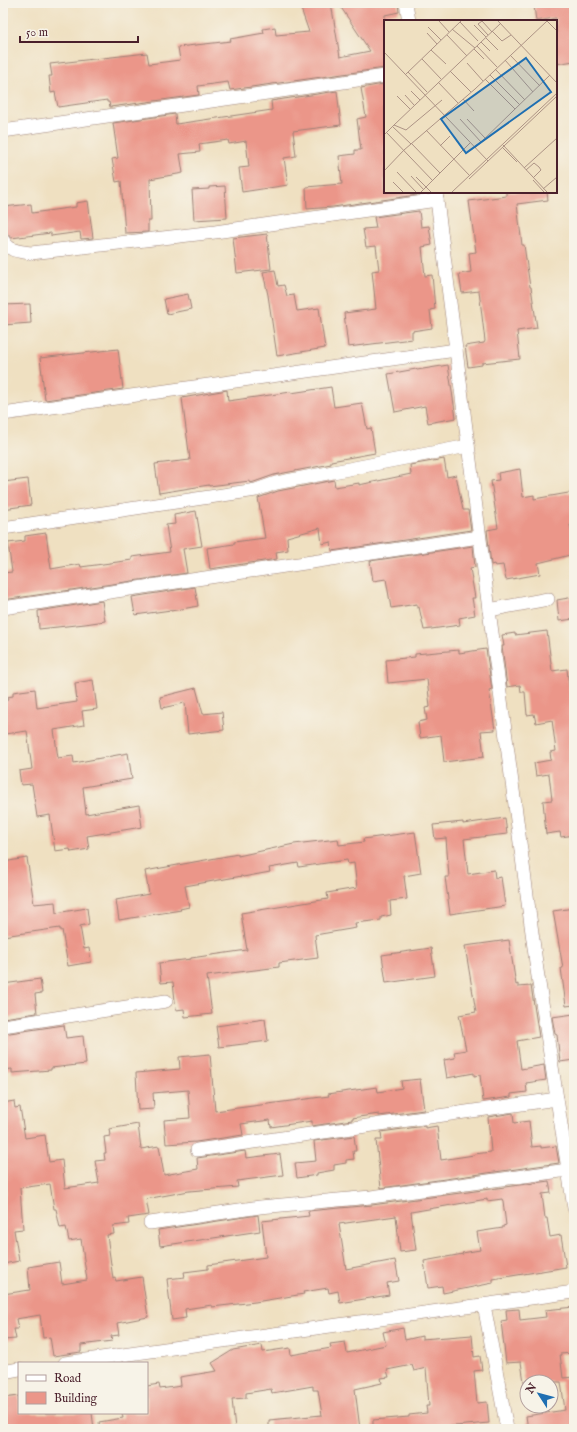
<svg xmlns="http://www.w3.org/2000/svg" width="577" height="1432" viewBox="0 0 577 1432" font-family="'IM FELL English',serif">
	<style>
		.building { fill: #eb9689 }
		.lines { fill: none; stroke-linecap: round; stroke-linejoin: round }
		.street-casing { stroke: #9c8076; stroke-width: 14 }
		.street { stroke: #fff; stroke-width: 13 }
		.inset-road { fill: none; stroke: #ad9385; stroke-width: 1 }
		.view { fill: #1f6fb2; fill-opacity: 0.15; stroke: #1f6fb2; stroke-width: 2 }
		.inset-edge { fill: none; stroke: #4a1f2b; stroke-width: 2 }
	</style>
	<rect width="100%" height="100%" fill="#f7f3e8"/>
	<filter id="ink" filterUnits="userSpaceOnUse"><feTurbulence type="fractalNoise" baseFrequency=".025" numOctaves="2"/><feDisplacementMap in="SourceGraphic" scale="8" xChannelSelector="R" yChannelSelector="G"/><feConvolveMatrix kernelMatrix="1 2 1 2 8 2 1 2 1" color-interpolation-filters="sRGB"/></filter>
	<filter id="wash" filterUnits="userSpaceOnUse"><feTurbulence type="fractalNoise" baseFrequency=".012" numOctaves="4" result="noise"/><feDisplacementMap in="SourceGraphic" scale="16" xChannelSelector="R" yChannelSelector="G"/><feGaussianBlur stdDeviation="0.9" result="paint"/><feColorMatrix in="noise" values="0 0 0 0 0 0 0 0 0 0 0 0 0 0 0 0 0 1.4 0 .05"/><feComposite in="paint" operator="in"/></filter>
	<g filter="url(#wash)">
		<rect width="100%" height="100%" fill="#efe0c1"/>
		<g id="blocks">
			<g class="building">
				<polygon points="299,3 331,3 340,57 370,51 338,3 398,3 399,12 385,15 385,68 230,90 228,82 198,86 199,95 110,107 109,102 107,102 107,100 58,107 55,92 51,93 49,76 52,76 50,64 147,53 149,64 180,60 178,47 231,41 230,39 264,33 263,29 275,27 276,35 309,32"/>
				<polygon points="553,3 574,3 574,61 556,64 556,18 536,21 534,6"/>
				<polygon points="383,84 385,94 385,192 417,192 417,195 333,207 307,209 306,187 342,184 339,156 355,154 355,150 361,150 357,119 366,117 361,88"/>
				<polygon points="337,91 341,125 293,131 296,156 284,158 288,185 242,192 239,168 249,167 246,141 229,144 228,140 199,144 200,152 180,154 183,173 150,179 151,221 148,221 148,232 125,233 121,181 116,182 112,159 118,158 113,123 175,114 176,124 272,110 271,101"/>
				<polygon points="225,186 227,218 194,220 192,190 209,189 209,187"/>
				<polygon points="506,192 547,192 548,200 517,204 522,245 524,245 530,287 531,287 537,328 517,331 520,359 482,363 482,365 468,367 465,346 484,343 485,341 479,291 462,293 459,274 471,272 469,253 476,252 469,201 506,196"/>
				<polygon points="88,201 93,238 81,239 80,232 51,236 51,233 11,238 7,233 3,232 3,207 31,204 32,213 76,207 76,203"/>
				<polygon points="419,211 421,227 429,226 432,245 422,247 425,276 432,275 435,309 430,310 432,328 412,331 412,339 348,347 344,313 376,309 372,271 379,270 376,246 366,247 363,229 376,228 374,217"/>
				<polygon points="267,234 271,269 237,273 233,238"/>
				<polygon points="275,270 278,286 284,285 287,296 294,295 297,311 319,308 325,348 277,356 268,295 263,272"/>
				<polygon points="188,294 191,309 167,314 164,299"/>
				<polygon points="30,304 31,323 3,325 3,305"/>
				<polygon points="118,349 123,389 45,400 40,358"/>
				<polygon points="448,365 456,418 428,423 425,406 395,412 388,374 416,369 417,370"/>
				<polygon points="331,387 334,407 362,403 367,429 371,428 375,453 331,461 331,464 274,475 254,482 250,483 250,481 209,486 209,485 159,493 155,464 190,460 182,398 227,390 228,401 291,392 291,393"/>
				<polygon points="444,459 447,477 456,475 463,510 468,510 471,530 332,551 331,542 322,544 320,528 287,537 288,550 276,552 277,559 210,569 207,548 234,544 234,542 265,538 258,498 278,491 334,480 335,487 359,483 359,485 411,474 410,465"/>
				<polygon points="520,469 523,497 534,495 534,499 574,492 574,524 570,525 574,542 574,554 538,563 540,574 506,580 503,565 495,566 494,564 491,565 487,530 498,528 491,481 499,480 498,473"/>
				<polygon points="28,479 31,505 3,509 3,482"/>
				<polygon points="196,511 202,546 183,549 187,573 3,600 3,573 12,572 8,543 25,541 25,536 46,533 51,569 80,564 81,567 132,560 132,557 170,552 166,525 175,524 174,515"/>
				<polygon points="473,546 475,567 470,568 475,598 472,598 475,615 459,618 460,625 424,630 419,607 417,608 417,604 391,608 386,579 373,581 370,561"/>
				<polygon points="195,587 198,606 171,611 171,610 135,615 132,597"/>
				<polygon points="574,597 574,619 559,621 557,600"/>
				<polygon points="102,601 105,621 85,624 39,629 38,611"/>
				<polygon points="547,631 552,671 567,669 570,694 574,693 574,835 561,837 560,832 546,834 543,801 552,800 549,774 536,776 534,763 551,760 550,752 556,751 552,720 536,723 534,714 527,715 525,692 521,692 520,685 507,687 502,646 504,646 502,635 515,633 515,635"/>
				<polygon points="486,649 492,689 489,690 495,730 481,731 484,757 444,762 441,735 420,738 418,722 427,720 425,708 430,707 427,679 388,683 386,660 415,657 415,654 459,650 459,653"/>
				<polygon points="93,680 97,709 82,711 84,725 54,730 58,758 73,756 74,763 128,753 132,779 83,787 86,814 139,805 142,827 87,836 89,849 71,852 70,849 55,851 50,815 37,817 32,784 21,785 19,771 32,769 27,731 5,734 3,723 3,701 8,700 7,697 13,696 13,692 35,689 37,708 77,702 75,683"/>
				<polygon points="196,688 203,714 222,712 224,730 188,734 185,703 162,708 160,697"/>
				<polygon points="505,818 507,834 464,839 468,874 494,870 495,878 501,877 505,906 450,914 445,877 449,877 446,838 435,839 433,825 463,822 463,824"/>
				<polygon points="415,832 421,873 404,876 407,899 390,901 391,915 381,917 381,920 355,923 356,928 315,935 318,958 279,963 279,967 207,976 212,1014 185,1017 184,1009 176,1010 173,982 161,983 159,963 191,959 191,958 247,950 241,913 328,899 327,893 357,888 354,863 348,864 347,860 299,867 298,863 269,868 270,872 243,877 242,876 185,886 189,907 180,909 181,910 119,920 116,900 149,894 145,871 238,854 238,856 294,844 338,839 339,845 364,842 363,839"/>
				<polygon points="27,858 34,904 55,902 56,913 87,908 89,924 80,926 84,949 89,948 91,962 68,966 62,930 60,930 60,928 3,936 3,862"/>
				<polygon points="574,908 574,1005 566,1006 561,968 563,968 553,911"/>
				<polygon points="509,940 516,985 518,984 518,987 531,986 539,1037 517,1041 521,1069 544,1065 546,1080 526,1083 527,1092 511,1094 511,1097 483,1101 480,1075 474,1076 474,1073 447,1078 444,1060 455,1058 454,1052 466,1050 459,1015 476,1012 465,946"/>
				<polygon points="431,948 435,976 386,983 382,955"/>
				<polygon points="40,979 42,993 35,994 37,1013 3,1018 3,984"/>
				<polygon points="574,1014 574,1060 560,1062 557,1035 555,1034 552,1017"/>
				<polygon points="265,1019 268,1041 219,1047 216,1026"/>
				<polygon points="64,1025 66,1038 83,1036 86,1064 51,1068 51,1070 12,1073 12,1069 3,1070 3,1034"/>
				<polygon points="210,1054 215,1111 329,1096 328,1094 377,1087 378,1092 402,1088 401,1081 420,1079 424,1110 379,1116 379,1114 352,1118 352,1120 312,1126 312,1121 271,1127 270,1120 241,1124 243,1135 196,1142 166,1144 164,1120 190,1118 188,1090 153,1093 154,1109 138,1110 136,1073 180,1069 179,1057"/>
				<polygon points="14,1101 15,1108 20,1107 25,1138 45,1135 49,1162 62,1160 65,1188 99,1183 95,1161 105,1160 104,1153 106,1153 104,1137 110,1136 109,1129 138,1124 141,1149 159,1146 164,1175 198,1169 197,1158 245,1151 246,1158 280,1154 283,1175 237,1181 238,1187 189,1191 146,1199 149,1215 128,1218 129,1224 113,1226 114,1234 107,1235 113,1279 115,1278 116,1281 142,1277 148,1317 117,1323 119,1335 111,1336 112,1341 81,1345 81,1352 53,1356 50,1337 43,1338 40,1315 16,1319 18,1329 14,1329 16,1339 3,1340 3,1294 30,1290 28,1267 59,1262 62,1284 87,1280 81,1239 69,1241 66,1227 60,1228 56,1209 54,1209 50,1184 20,1188 23,1229 14,1230 19,1261 3,1264 3,1194 6,1194 3,1173 3,1103"/>
				<polygon points="513,1113 514,1123 529,1121 532,1147 541,1146 541,1148 556,1146 559,1163 381,1188 376,1140 382,1140 381,1132 425,1126 425,1128 437,1126 441,1160 474,1155 474,1154 491,1152 488,1117"/>
				<polygon points="354,1136 356,1151 353,1151 354,1159 346,1160 346,1163 334,1165 334,1170 317,1173 317,1175 297,1178 295,1163 316,1161 314,1141"/>
				<polygon points="549,1181 551,1193 542,1194 545,1218 547,1218 550,1237 561,1235 566,1267 493,1279 493,1283 443,1293 442,1286 428,1288 424,1261 463,1254 462,1253 480,1250 477,1232 503,1228 503,1226 506,1225 503,1201 502,1199 487,1201 487,1199 411,1212 416,1250 400,1252 396,1216 339,1224 346,1269 395,1260 399,1281 387,1283 389,1295 340,1303 338,1291 329,1293 328,1288 303,1292 304,1294 255,1302 212,1307 212,1305 185,1309 186,1318 172,1320 167,1279 185,1277 184,1272 208,1269 208,1265 266,1257 262,1221 309,1216 308,1211 372,1205"/>
				<polygon points="258,1215 260,1231 160,1246 158,1230"/>
				<polygon points="574,1307 574,1353 560,1354 563,1378 574,1377 574,1429 528,1429 526,1416 565,1410 561,1382 524,1382 521,1362 506,1363 501,1321 507,1320 506,1310 519,1309 520,1320 546,1317 545,1310"/>
				<polygon points="403,1328 405,1340 422,1336 422,1339 472,1335 474,1357 480,1356 482,1370 474,1371 477,1403 487,1402 489,1423 443,1427 443,1425 406,1429 373,1429 373,1420 409,1417 409,1415 427,1413 426,1406 429,1406 426,1368 414,1371 412,1365 387,1370 389,1377 381,1378 382,1383 355,1389 360,1429 269,1429 269,1420 322,1415 318,1390 313,1390 313,1386 272,1393 271,1389 246,1393 246,1398 232,1399 235,1429 100,1429 99,1422 123,1418 122,1413 147,1413 147,1386 159,1384 160,1389 181,1386 180,1377 217,1371 212,1363 233,1350 262,1345 263,1352 290,1348 291,1355 331,1348 330,1344 345,1342 347,1353 386,1345 383,1332"/>
				<polygon points="19,1396 19,1413 92,1413 94,1429 3,1429 3,1398"/>
			</g>
		</g>
	</g>
	<g filter="url(#ink)">
		<use href="#blocks" fill-opacity="0" stroke="#9c8076" stroke-width="1"/>
		<g class="lines">
			<defs>
				<g id="street">
					<polyline points="406,3 409,21"/>
					<polyline points="3,131 385,76"/>
					<polyline points="436,192 489,610 537,970 574,1208"/>
					<path d="M3,240c7,12 15,11 28,13l184,-21 222,-32"/>
					<polyline points="3,414 456,350"/>
					<polyline points="3,528 256,490 276,483 468,446"/>
					<polyline points="3,608 479,537"/>
					<polyline points="489,610 548,599"/>
					<polyline points="3,1026 166,1001"/>
					<polyline points="197,1150 557,1099"/>
					<polyline points="150,1223 260,1207 371,1197 568,1170"/>
					<polyline points="484,1305 507,1429"/>
					<polyline points="65,1363 574,1292"/>
					<polyline points="3,1372 19,1369"/>
				</g>
			</defs>
			<use href="#street" class="street-casing"/>
			<use href="#street" class="street"/>
		</g>
	</g>
	<g transform="translate(384 20)">
		<rect width="173" height="173" fill="#efe0c1"/>
		<path class="inset-road" d="M55,1l10,11M114,1l59,62M163,1l10,10M76,2l18,19M90,5l12,12M44,7l13,13M68,9l23,19M108,11l10,10 9,-6M43,13l10,11M63,15l20,21M104,15l-10,-11 4,-3 10,11M102,18l12,12M97,22l9,9M93,26l20,21M90,29l10,10M47,30l15,14M0,32l104,109M126,35l30,31M38,39l19,20M121,40l28,32M83,43l16,18M111,49l30,31M66,51l21,21M24,52l19,20M21,55l56,-54M106,55l30,30M101,59l30,30M54,62l20,21M27,71l9,9M21,75l9,10M13,76l13,13M79,79l11,12M76,99l21,23M83,99l18,19M10,105l107,-102M9,107l18,17M42,110l44,46M3,113l46,48M0,115l10,-10 12,5 36,-30M27,123l29,30M119,125l44,47M56,126l10,-10M118,127l15,15M91,128l75,-73M140,148l33,-30M142,150l8,-7 5,4 2,3 -8,8M0,151l20,-21 71,-61 72,-68M13,152l19,20M27,156l13,14M32,157l15,15M85,159l88,-83M149,160l11,12M9,162l10,10M159,169l14,-12M37,172l49,-49M68,172l105,-99"/>
		<path class="view" d="M142,38l25,34 -85,61 -25,-34z"/>
		<rect width="173" height="173" class="inset-edge"/>
	</g>
	<rect width="577" height="1432" fill="none" stroke="#f7f3e8" stroke-width="16"/>
	<rect x="18" y="1362" width="130" height="52" fill="#f7f3e8" stroke="#b29e9c"/>
	<rect x="26" y="1375" width="20" height="6" fill="#ffffff" stroke="#b29e9c"/>
	<text x="54" y="1382" font-size="12" fill="#4a1f2b">Road</text>
	<rect x="26" y="1392" width="20" height="12" fill="#eb9689" stroke="#b29e9c"/>
	<text x="54" y="1402" font-size="12" fill="#4a1f2b">Building</text>
	<g transform="translate(539 1394) rotate(306)"><circle r="19" fill="#f7f3e8" stroke="#b29e9c"/>
	<path d="M0-3L7 15L0 10L-7 15Z" fill="#1f6fb2"/>
	<text y="-6" font-size="11" font-weight="bold" text-anchor="middle" fill="#4a1f2b">N</text>
	</g>
	<path d="M20 36v6h118v-6" fill="none" stroke="#4a1f2b" stroke-width="2"/>
	<text x="26" y="36" font-size="12" fill="#4a1f2b" stroke="#f7f3e8" stroke-width="3" paint-order="stroke">50 m</text>
</svg>
